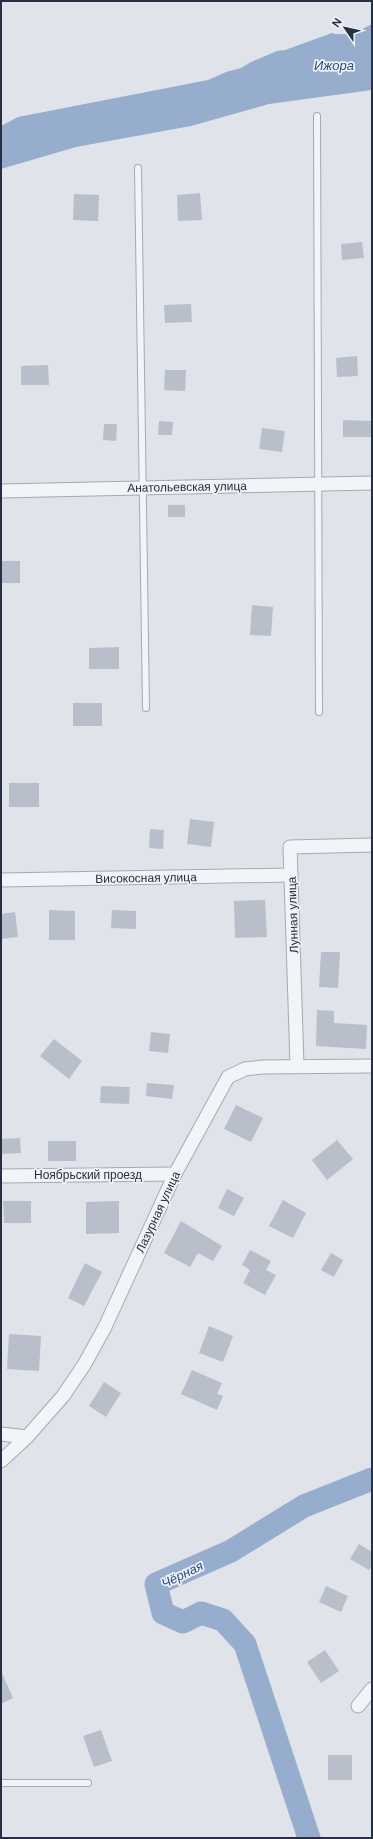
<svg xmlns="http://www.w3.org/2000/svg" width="373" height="1839" viewBox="0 0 373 1839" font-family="'DM Sans',sans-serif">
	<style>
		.water { fill: #97adce }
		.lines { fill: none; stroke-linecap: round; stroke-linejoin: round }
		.river { stroke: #97adce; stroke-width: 23 }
		.building { fill: #b9becb }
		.lane-casing { stroke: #a4a9b5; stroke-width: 8 }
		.street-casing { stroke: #a4a9b5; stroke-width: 15 }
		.lane { stroke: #f3f4f8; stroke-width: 6 }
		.street { stroke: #f3f4f8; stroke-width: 13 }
		.labels { text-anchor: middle; stroke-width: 3.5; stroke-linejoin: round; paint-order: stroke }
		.street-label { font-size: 12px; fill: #262f43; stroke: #eff2f7 }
		.water-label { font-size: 13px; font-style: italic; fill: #2c4a7b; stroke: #eff2f7 }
	</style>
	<rect width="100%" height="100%" fill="#e0e3ea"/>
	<path class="water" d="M372,24v66l-103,14 -78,22 -115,21 -75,22v-43l17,-9 190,-37 18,-8 15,-4 10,-6 26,-11 8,-1 47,-17c11,4 30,-3 40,-9z"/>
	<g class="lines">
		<polyline class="river" points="309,1838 245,1644 223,1620 201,1613 183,1622 163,1613 156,1584 231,1551 304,1506 372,1479"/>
	</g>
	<g class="building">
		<polygon points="200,193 202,220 178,221 177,195"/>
		<polygon points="74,194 99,195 98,221 73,220"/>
		<polygon points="362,242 364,258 342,260 341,244"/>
		<polygon points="191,304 192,322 165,323 164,305"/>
		<polygon points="357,356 358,376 337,377 336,358"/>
		<polygon points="48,365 49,385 21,385 21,366"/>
		<polygon points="165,370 186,370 185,391 164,390"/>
		<polygon points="343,420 372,421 372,437 343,437"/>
		<polygon points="159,421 173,422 172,435 158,435"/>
		<polygon points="104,424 117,424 116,441 103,440"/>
		<polygon points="262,428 285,431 282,452 259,449"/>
		<rect x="168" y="505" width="17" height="12"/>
		<rect x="1" y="561" width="19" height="22"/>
		<polygon points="252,605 273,607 271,636 250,635"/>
		<polygon points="119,647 119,669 89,669 89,648"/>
		<rect x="73" y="703" width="29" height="23"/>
		<rect x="9" y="783" width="30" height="24"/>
		<polygon points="190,819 214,822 211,847 187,844"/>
		<polygon points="150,829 164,830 163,849 149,848"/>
		<polygon points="265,900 267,937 235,938 234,901"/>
		<polygon points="49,910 75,911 75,940 49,940"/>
		<polygon points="112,910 136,911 136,929 111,928"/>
		<polygon points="15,912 18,937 1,939 1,914"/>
		<polygon points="321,952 340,952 338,988 319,987"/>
		<polygon points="317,1010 334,1011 334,1023 367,1025 366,1049 316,1046"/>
		<polygon points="151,1032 170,1034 168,1053 149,1051"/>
		<polygon points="54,1039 82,1061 69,1079 40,1056"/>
		<polygon points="147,1083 174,1085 172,1099 146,1096"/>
		<polygon points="101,1086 130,1087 129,1104 100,1103"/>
		<polygon points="236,1105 263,1118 251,1142 224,1129"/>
		<polygon points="20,1138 21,1153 1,1154 1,1139"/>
		<polygon points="337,1140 353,1159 327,1180 312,1160"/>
		<rect x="48" y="1141" width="28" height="20"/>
		<polygon points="227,1189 244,1198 234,1216 218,1208"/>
		<polygon points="283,1200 306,1213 293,1238 269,1226"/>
		<polygon points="3,1201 31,1201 31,1223 4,1223"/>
		<polygon points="119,1201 119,1233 86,1234 86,1202"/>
		<polygon points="181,1221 222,1246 213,1261 198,1253 190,1267 164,1253"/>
		<polygon points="250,1250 271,1261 266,1270 276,1275 265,1295 243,1283 250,1270 242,1265"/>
		<polygon points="331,1253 343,1260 334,1277 321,1270"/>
		<polygon points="85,1263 102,1272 84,1306 68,1298"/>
		<polygon points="209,1326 233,1336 223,1362 199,1353"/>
		<polygon points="9,1334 41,1336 39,1371 7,1369"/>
		<polygon points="192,1370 222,1383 217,1394 223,1396 217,1410 181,1394"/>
		<polygon points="104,1382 121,1393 106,1417 89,1406"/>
		<polygon points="359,1544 372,1552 372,1565 369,1570 350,1559"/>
		<polygon points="326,1586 348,1596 341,1612 319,1602"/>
		<polygon points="325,1650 339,1671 321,1683 307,1662"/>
		<polygon points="1,1671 13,1698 1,1704"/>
		<polygon points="101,1730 112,1761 94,1767 83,1736"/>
		<rect x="328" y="1755" width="24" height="25"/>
	</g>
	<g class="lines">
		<defs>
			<g id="lane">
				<polyline points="317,116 319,712"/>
				<polyline points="138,168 146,708"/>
				<polyline points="1,1783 88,1783"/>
			</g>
			<g id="street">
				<polyline points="1,491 372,483"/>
				<polyline points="1,880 291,875"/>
				<polyline points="297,1065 290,847 372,845"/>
				<polyline points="1,1176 175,1174"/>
				<polyline points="1,1434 27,1437"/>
				<polyline points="1,1461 27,1437 63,1396 84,1365 105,1327 175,1174 228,1077 245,1069 262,1067 372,1066"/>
				<polyline points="358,1706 372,1689"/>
			</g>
		</defs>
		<use href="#lane" class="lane-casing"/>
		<use href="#street" class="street-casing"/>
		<use href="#lane" class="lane"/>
		<use href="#street" class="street"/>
	</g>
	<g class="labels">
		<g class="street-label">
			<text transform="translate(187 487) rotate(-1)" y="4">Анатольевская улица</text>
			<text transform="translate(146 878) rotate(-1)" y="4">Високосная улица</text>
			<text transform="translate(293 915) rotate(-92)" y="4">Лунная улица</text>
			<text x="88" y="1179">Ноябрьский проезд</text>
			<text transform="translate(158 1212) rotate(-65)" y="4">Лазурная улица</text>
		</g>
		<g class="water-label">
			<text x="334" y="70">Ижора</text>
			<text transform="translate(182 1574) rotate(-26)" y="5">Чёрная</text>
		</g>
	</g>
	<rect width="373" height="1839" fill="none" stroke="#262f43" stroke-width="4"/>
	<g transform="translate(345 28) rotate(304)" stroke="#eff2f7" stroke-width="3" paint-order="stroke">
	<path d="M0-3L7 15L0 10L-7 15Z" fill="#262f43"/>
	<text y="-6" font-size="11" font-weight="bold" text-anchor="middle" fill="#262f43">N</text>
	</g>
</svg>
